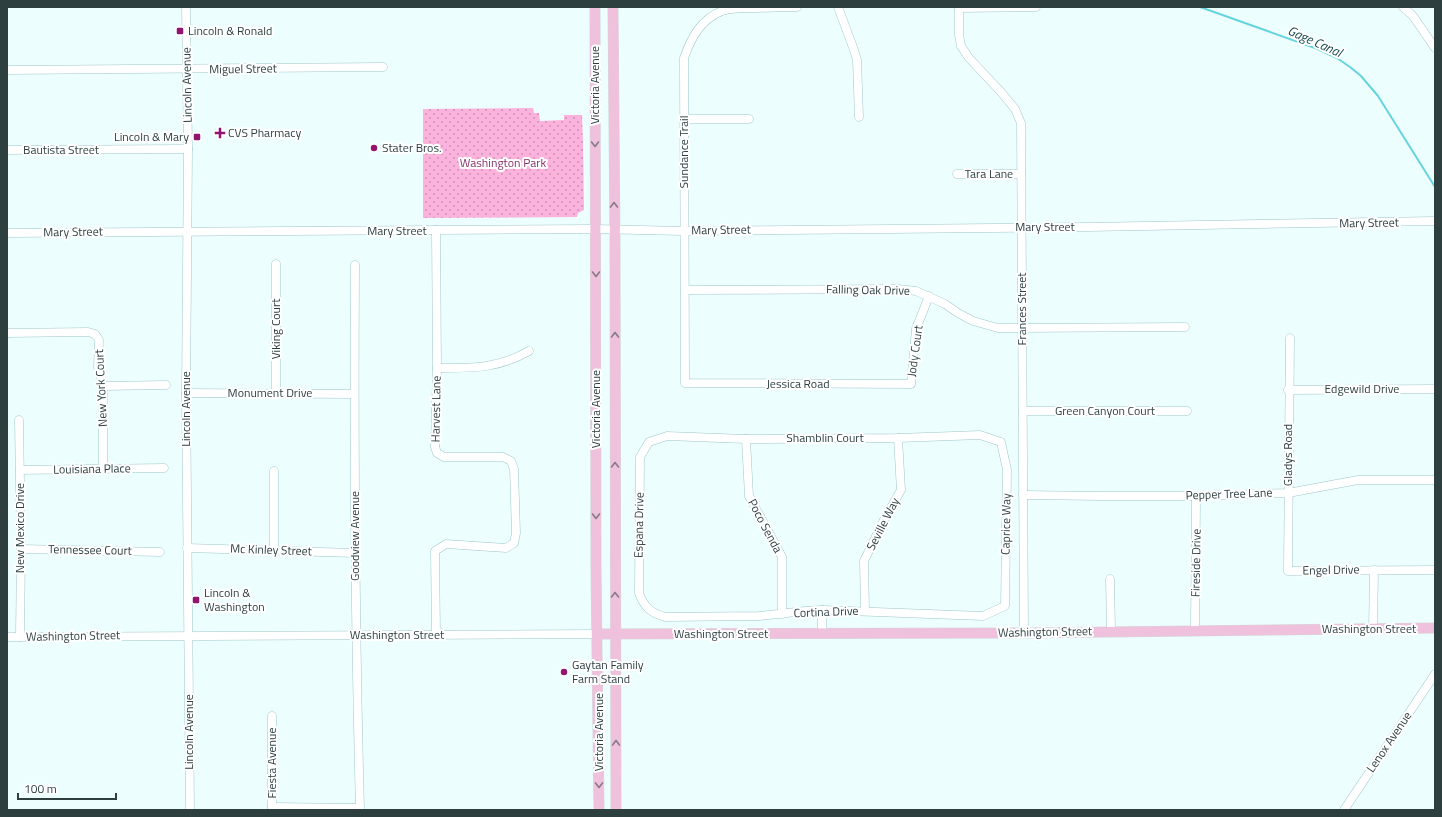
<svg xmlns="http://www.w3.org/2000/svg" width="1442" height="817" viewBox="0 0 1442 817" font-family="'Titillium Web',sans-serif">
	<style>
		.park { fill: url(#park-dots) }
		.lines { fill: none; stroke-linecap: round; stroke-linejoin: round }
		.stream { stroke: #66d4dc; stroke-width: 2 }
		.minor-casing { stroke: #9fc7ca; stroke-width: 9 }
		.major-casing { stroke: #d5d9d9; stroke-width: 11 }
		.minor { stroke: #fff; stroke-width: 8 }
		.major { stroke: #efc1dd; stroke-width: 10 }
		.oneway { stroke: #857a87 }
		.poi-dot { fill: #93146e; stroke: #fff; stroke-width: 1.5 }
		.labels { text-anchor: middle; stroke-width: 4; stroke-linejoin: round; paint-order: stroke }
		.poi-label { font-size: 12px; fill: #2e3f40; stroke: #fff; text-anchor: start }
		.street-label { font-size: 12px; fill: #2e3f40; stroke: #fff }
		.park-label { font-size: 12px; fill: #86336a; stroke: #fff }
		.water-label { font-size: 13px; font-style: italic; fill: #16484b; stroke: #fff }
	</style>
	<defs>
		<pattern id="park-dots" width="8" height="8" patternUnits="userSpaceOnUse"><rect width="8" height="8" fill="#fbb3dd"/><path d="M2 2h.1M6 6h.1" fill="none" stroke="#cc93b5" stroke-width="1.8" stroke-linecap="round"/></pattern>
	</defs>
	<rect width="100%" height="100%" fill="#edfeff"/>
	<polygon class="park" points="533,108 534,113 539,113 540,121 564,120 564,115 582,115 583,144 584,210 578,213 577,217 423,218 423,109"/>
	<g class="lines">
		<polyline class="stream" points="1200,7 1315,48 1337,58 1350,67 1361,76 1378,96 1435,187"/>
		<defs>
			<g id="minor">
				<polyline points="186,7 188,149 186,393 190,810"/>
				<path d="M797,7c-16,0 -31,1 -47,1 -9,0 -19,0 -28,3 -21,8 -31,27 -38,47l1,325 226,1 5,-55 13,-33"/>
				<polyline points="838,7 854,50 857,60 859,117"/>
				<polyline points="959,7 959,35 961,46 969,58 1001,92 1015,109 1021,123 1024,633"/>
				<polyline points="1403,7 1413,16 1435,48"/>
				<polyline points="959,8 1036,7"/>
				<polyline points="7,70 383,67"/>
				<polyline points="684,119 749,119"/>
				<polyline points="7,150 188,149"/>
				<polyline points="957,174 1021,174"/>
				<polyline points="436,230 437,368 435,447 437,453 444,457 503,457 511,461 514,469 516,533 514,543 506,548 446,544 435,551 436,635"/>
				<polyline points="7,233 595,229 684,231 1087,227 1435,221"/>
				<polyline points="276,264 276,393"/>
				<polyline points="685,290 898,289 916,291 945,304 958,313 973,321 998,328 1185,327"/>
				<polyline points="7,333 88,332 95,334 99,340 98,367 103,386 103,468"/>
				<polyline points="1290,338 1288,571 1435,570"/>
				<path d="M437,368c36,0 60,1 92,-17"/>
				<polyline points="103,386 166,385"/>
				<polyline points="1288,390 1435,389"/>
				<polyline points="186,393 354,394"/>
				<polyline points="1023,411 1187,411"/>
				<polyline points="19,420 21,549 20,637"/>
				<path d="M980,435l21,7 6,28 -2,136 -22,10 -161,-6 -17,1 -46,5 -94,1c-14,-4 -21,-10 -26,-24l1,-136 9,-15 18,-6 79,3 152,-1z"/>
				<polyline points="746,439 749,496 782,557 782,614"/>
				<polyline points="20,470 164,468"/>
				<polyline points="1023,495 1101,496 1196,496 1288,493 1358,480 1434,480"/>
				<polyline points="187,548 355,553"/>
				<polyline points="21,549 160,552"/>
				<polyline points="274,550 274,471"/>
				<polyline points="1110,579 1111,631"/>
				<polyline points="865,611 864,561 884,520 901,490 898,438"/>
				<polyline points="1373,628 1374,570"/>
				<polyline points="1195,630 1196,496"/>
				<polyline points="822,633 822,610"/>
				<polyline points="7,637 597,634"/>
				<polyline points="272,716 272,810"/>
				<path d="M272,807l88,1c-5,-181 -6,-362 -5,-543"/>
				<polyline points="1344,810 1435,674"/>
			</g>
			<g id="major">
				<polyline points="595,7 596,570 599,810"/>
				<polyline points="613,7 615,240 616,810"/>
				<polyline points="597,634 1024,633 1435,628"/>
			</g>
		</defs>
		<use href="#minor" class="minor-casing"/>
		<use href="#major" class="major-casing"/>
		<use href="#minor" class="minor"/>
		<use href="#major" class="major"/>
	</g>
	<defs><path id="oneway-chevron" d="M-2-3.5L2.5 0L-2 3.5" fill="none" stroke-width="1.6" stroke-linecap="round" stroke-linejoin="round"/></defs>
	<g class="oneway">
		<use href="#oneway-chevron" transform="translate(595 144) rotate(90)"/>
		<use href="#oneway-chevron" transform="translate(614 205) rotate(-90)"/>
		<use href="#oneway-chevron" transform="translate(596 274) rotate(90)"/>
		<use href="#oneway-chevron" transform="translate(615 335) rotate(-90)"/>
		<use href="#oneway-chevron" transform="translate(615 465) rotate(-90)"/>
		<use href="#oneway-chevron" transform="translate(596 516) rotate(90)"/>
		<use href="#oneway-chevron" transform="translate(615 595) rotate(-90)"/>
		<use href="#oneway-chevron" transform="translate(616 743) rotate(-90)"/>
		<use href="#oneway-chevron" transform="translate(599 785) rotate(90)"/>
	</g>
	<g class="poi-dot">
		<rect x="176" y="27" width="8" height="8" rx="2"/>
		<path d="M218 127h4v4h4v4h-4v4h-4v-4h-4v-4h4z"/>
		<rect x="193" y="133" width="8" height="8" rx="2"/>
		<circle cx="374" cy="148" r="4"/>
		<rect x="192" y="596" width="8" height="8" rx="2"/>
		<circle cx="564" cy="672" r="4"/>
	</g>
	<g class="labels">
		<g class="poi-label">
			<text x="188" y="35">Lincoln &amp; Ronald</text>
			<text x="228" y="137">CVS Pharmacy</text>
			<text x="189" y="141" text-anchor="end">Lincoln &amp; Mary</text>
			<text x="382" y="152">Stater Bros.</text>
			<text x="204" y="597">Lincoln &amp;<tspan x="204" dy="14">Washington</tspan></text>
			<text x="572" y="669">Gaytan Family<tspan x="572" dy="14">Farm Stand</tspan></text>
		</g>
		<g class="street-label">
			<text transform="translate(243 69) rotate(-1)" y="4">Miguel Street</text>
			<text transform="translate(187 85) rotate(-91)" y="4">Lincoln Avenue</text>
			<text transform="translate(595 85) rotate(-90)" y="4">Victoria Avenue</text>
			<text x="61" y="154">Bautista Street</text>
			<text transform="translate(684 152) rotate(-90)" y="4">Sundance Trail</text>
			<text x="989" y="178">Tara Lane</text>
			<text transform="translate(1369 223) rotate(-1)" y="4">Mary Street</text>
			<text x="1045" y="231">Mary Street</text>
			<text transform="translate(721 230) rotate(-1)" y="4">Mary Street</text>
			<text x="397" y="235">Mary Street</text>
			<text transform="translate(73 232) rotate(-1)" y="4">Mary Street</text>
			<text transform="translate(868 290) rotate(1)" y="4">Falling Oak Drive</text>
			<text transform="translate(1022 309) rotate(-90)" y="4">Frances Street</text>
			<text transform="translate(276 329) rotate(-90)" y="4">Viking Court</text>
			<text transform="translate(915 351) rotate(-82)" y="4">Jody Court</text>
			<text x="798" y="388">Jessica Road</text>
			<text transform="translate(101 388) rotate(-93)" y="4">New York Court</text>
			<text x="1362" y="393">Edgewild Drive</text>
			<text x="270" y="397">Monument Drive</text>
			<text transform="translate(186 409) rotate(-90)" y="4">Lincoln Avenue</text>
			<text transform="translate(436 409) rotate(-89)" y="4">Harvest Lane</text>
			<text transform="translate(596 409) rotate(-90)" y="4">Victoria Avenue</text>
			<text x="1105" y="415">Green Canyon Court</text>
			<text x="825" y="442">Shamblin Court</text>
			<text transform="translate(1288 455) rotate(-90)" y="4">Gladys Road</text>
			<text transform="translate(92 469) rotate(-1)" y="4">Louisiana Place</text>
			<text transform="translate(1229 494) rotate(-2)" y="4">Pepper Tree Lane</text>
			<text transform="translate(883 524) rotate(-63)" y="4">Seville Way</text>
			<text transform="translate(1006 524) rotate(-89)" y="4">Caprice Way</text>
			<text transform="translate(639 525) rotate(-89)" y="4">Espana Drive</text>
			<text transform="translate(765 526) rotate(62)" y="4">Poco Senda</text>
			<text transform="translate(20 528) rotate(-90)" y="4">New Mexico Drive</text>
			<text transform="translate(355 536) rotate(-90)" y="4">Goodview Avenue</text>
			<text transform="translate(90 550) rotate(1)" y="4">Tennessee Court</text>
			<text transform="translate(271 550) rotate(2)" y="4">Mc Kinley Street</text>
			<text transform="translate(1196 563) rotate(-89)" y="4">Fireside Drive</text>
			<text transform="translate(1331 570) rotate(-1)" y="4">Engel Drive</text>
			<text transform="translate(826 612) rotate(-2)" y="4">Cortina Drive</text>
			<text x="1369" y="633">Washington Street</text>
			<text transform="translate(1045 632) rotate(-1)" y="4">Washington Street</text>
			<text x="721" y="638">Washington Street</text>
			<text x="397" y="639">Washington Street</text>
			<text transform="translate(73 636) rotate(-1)" y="4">Washington Street</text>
			<text transform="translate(189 732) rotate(-90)" y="4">Lincoln Avenue</text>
			<text transform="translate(599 732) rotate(-90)" y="4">Victoria Avenue</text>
			<text transform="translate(1389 742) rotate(-56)" y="4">Lenox Avenue</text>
			<text transform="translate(272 763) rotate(-90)" y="4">Fiesta Avenue</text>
		</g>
		<g class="park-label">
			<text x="503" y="167">Washington Park</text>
		</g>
		<g class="water-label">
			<text transform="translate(1315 41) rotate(24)" y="5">Gage Canal</text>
		</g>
	</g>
	<rect width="1442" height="817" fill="none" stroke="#2e3f40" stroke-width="16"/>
	<path d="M18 793v6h98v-6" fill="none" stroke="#2e3f40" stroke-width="2"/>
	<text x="24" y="793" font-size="12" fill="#2e3f40" stroke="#ffffff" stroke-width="3" paint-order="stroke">100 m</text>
</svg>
